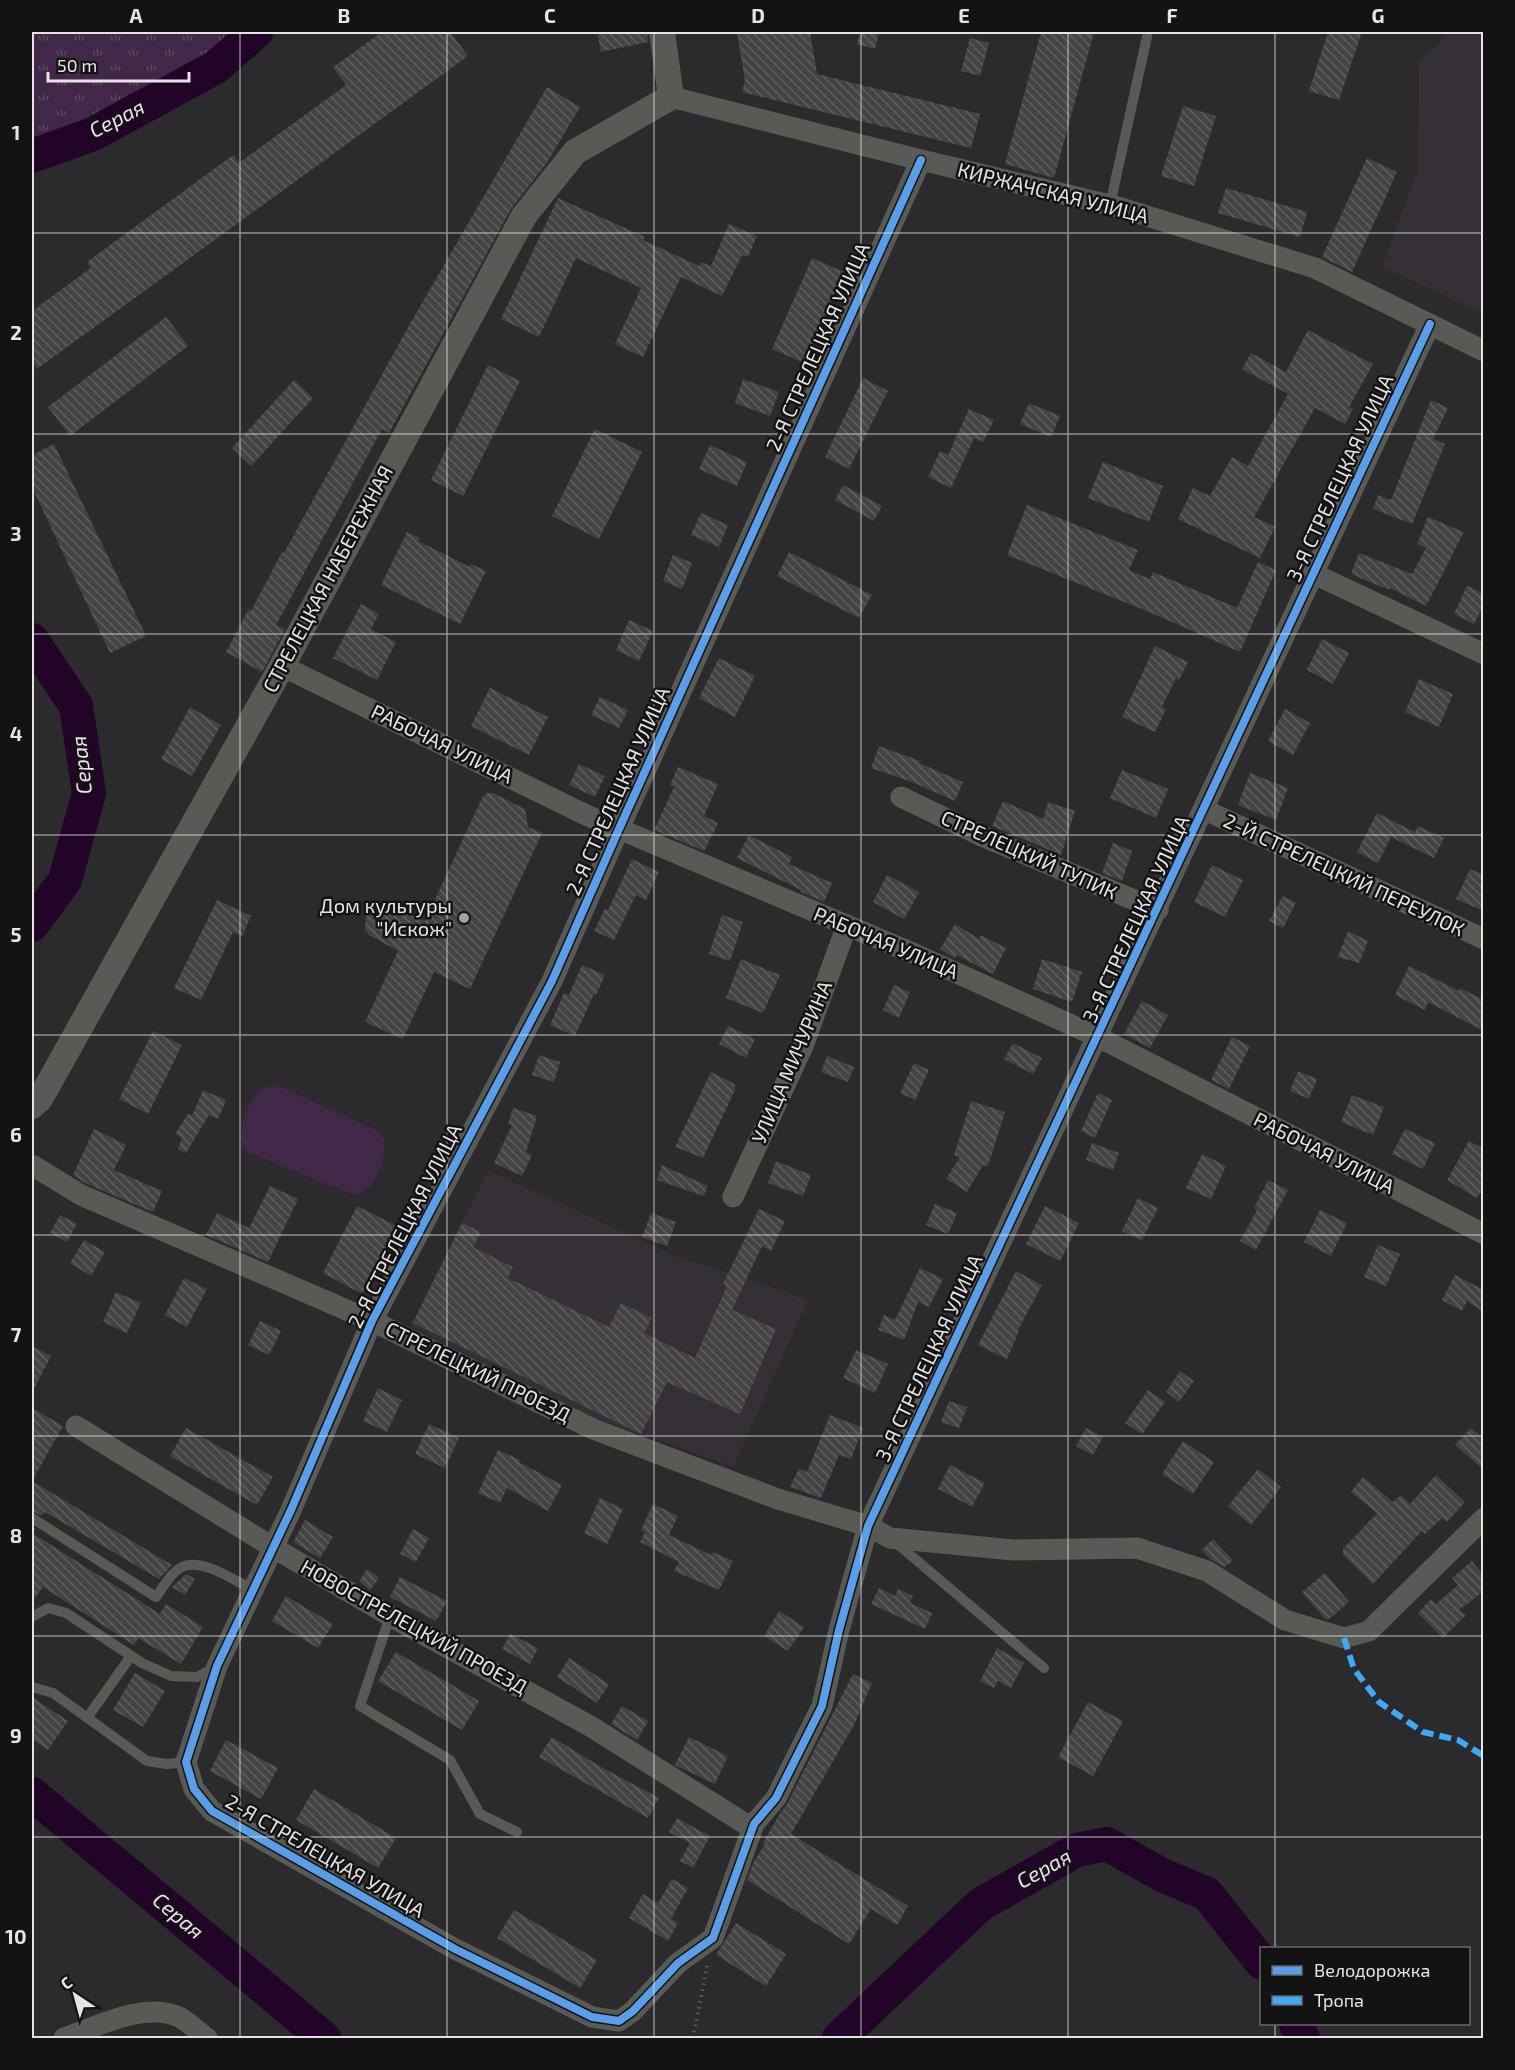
<svg xmlns="http://www.w3.org/2000/svg" width="1515" height="2070" viewBox="0 0 1515 2070" font-family="'Exo 2',sans-serif">
	<style>
		.built { fill: #352f36 }
		.grass { fill: #422848 }
		.park { fill: url(#park-tufts) }
		.lines { fill: none; stroke-linecap: round; stroke-linejoin: round }
		.river { stroke: #210428; stroke-width: 34 }
		.building { fill: url(#building-back-hatch) }
		.path { stroke: #5a5c58; stroke-width: 4; stroke-dasharray: 1.5 4.5; stroke-linecap: butt }
		.service { stroke: #585b55; stroke-width: 10 }
		.minor { stroke: #585b55; stroke-width: 21 }
		.tertiary { stroke: #585b55; stroke-width: 26 }
		.quiet { stroke: #3fa9f5; stroke-width: 6; stroke-dasharray: 12 6; stroke-linecap: butt }
		.cycleway-casing { stroke: #141314; stroke-width: 11 }
		.cycleway { stroke: #5a9eea; stroke-width: 8 }
		.grid { fill: none; stroke: #e6e4e6; stroke-width: 1.5; stroke-opacity: 0.55 }
		.poi-dot { fill: #a5a3a5; stroke: #141314; stroke-width: 2 }
		.labels { text-anchor: middle; stroke-width: 5; stroke-linejoin: round; paint-order: stroke }
		.street-label { font-size: 20px; fill: #e6e4e6; stroke: #141314 }
		.poi-label { font-size: 20px; fill: #e6e4e6; stroke: #141314; text-anchor: end }
		.water-label { font-size: 21px; font-style: italic; fill: #f3daf9; stroke: #141314 }
		.neatline { fill: none; stroke: #e6e4e6; stroke-width: 2 }
		.grid-label { font-size: 20px; text-anchor: middle; font-weight: bold; fill: #e6e4e6 }
	</style>
	<defs>
		<pattern id="park-tufts" width="24" height="20" patternUnits="userSpaceOnUse" patternTransform="scale(1.5)"><rect width="24" height="20" fill="#422848"/><path d="M3 7l-1-3M5 7V3M7 7l1-3M15 17l-1-3M17 17v-4M19 17l1-3" fill="none" stroke="#5d4762"/></pattern>
		<pattern id="building-back-hatch" width="6" height="6" patternUnits="userSpaceOnUse" patternTransform="scale(1.5)"><rect width="6" height="6" fill="#444345"/><path d="M-1 5l2 2M0 0l6 6M5-1l2 2" fill="none" stroke="#5f5e60"/></pattern>
	</defs>
	<rect width="100%" height="100%" fill="#2b2a2c"/>
	<g class="built">
		<polygon points="1447,32 1483,32 1483,313 1382,267 1418,169 1419,61 1440,43"/>
		<polygon points="488,1170 684,1260 713,1267 808,1300 733,1467 592,1417 410,1326"/>
	</g>
	<polygon class="grass" points="275,1084 378,1131 385,1141 383,1162 371,1186 358,1195 344,1191 247,1152 241,1140 244,1115 257,1092"/>
	<polygon class="park" points="32,32 245,32 173,80 86,122 32,141"/>
	<g class="lines">
		<g class="river">
			<polyline points="32,156 93,134 216,67 256,32"/>
			<polyline points="32,640 76,706 89,793 65,880 32,925"/>
			<polyline points="32,1794 324,2038"/>
			<polyline points="1296,2024 1303,2038"/>
			<polyline points="839,2038 981,1904 1077,1850 1107,1844 1162,1875 1207,1894 1262,1963"/>
		</g>
	</g>
	<g class="building">
		<polygon points="382,32 450,32 468,56 37,369 32,362 32,311 91,268 87,262 233,155 239,163 346,85 333,67"/>
		<polygon points="597,32 647,32 648,42 601,52"/>
		<polygon points="737,32 810,32 817,74 980,114 971,148 742,92 745,81"/>
		<polygon points="860,32 879,32 875,49 857,44"/>
		<polygon points="1041,32 1094,32 1054,178 1005,164"/>
		<polygon points="1328,32 1362,32 1339,100 1309,91"/>
		<polygon points="970,38 989,43 980,76 961,71"/>
		<polygon points="547,87 580,107 546,164 511,209 389,433 382,429 276,625 285,629 262,672 226,652 248,610 251,611 282,552 284,553 411,322"/>
		<polygon points="1183,106 1216,116 1194,186 1161,176"/>
		<polygon points="1367,158 1397,172 1352,272 1322,257"/>
		<polygon points="1226,188 1307,212 1300,237 1218,213"/>
		<polygon points="558,198 645,237 643,240 699,266 701,262 711,266 729,224 757,236 748,257 742,255 722,296 681,277 643,357 615,344 641,288 576,258 539,337 501,319"/>
		<polygon points="812,258 844,272 804,363 772,349"/>
		<polygon points="166,317 188,346 70,436 48,407"/>
		<polygon points="1308,330 1373,364 1349,407 1353,409 1345,424 1315,408 1254,517 1275,527 1260,558 1178,519 1193,488 1210,496 1232,457 1248,466 1288,394 1242,369 1251,353 1286,372"/>
		<polygon points="488,365 520,381 463,496 431,480"/>
		<polygon points="863,378 888,391 849,469 825,457"/>
		<polygon points="743,379 779,392 770,416 735,403"/>
		<polygon points="294,380 313,398 251,466 232,448"/>
		<polygon points="1431,400 1448,408 1433,439 1445,444 1412,524 1373,509 1378,495 1391,500"/>
		<polygon points="1029,403 1060,416 1051,437 1020,424"/>
		<polygon points="969,409 994,420 983,442 974,438 951,488 928,477 940,451 948,455"/>
		<polygon points="595,429 642,452 599,539 552,516"/>
		<polygon points="54,444 146,636 110,653 32,487 32,455"/>
		<polygon points="710,445 747,462 737,486 699,469"/>
		<polygon points="1103,462 1163,486 1149,522 1088,498"/>
		<polygon points="843,485 882,506 874,521 835,500"/>
		<polygon points="1027,505 1138,550 1129,570 1150,579 1153,572 1237,608 1258,562 1276,570 1240,652 1149,612 1007,555"/>
		<polygon points="701,513 728,525 719,547 691,535"/>
		<polygon points="1428,517 1464,532 1426,606 1390,588 1389,590 1351,574 1359,553 1412,574 1426,548 1417,544"/>
		<polygon points="407,532 420,538 418,541 470,567 471,564 486,571 460,624 381,585"/>
		<polygon points="789,552 872,595 859,618 777,576"/>
		<polygon points="673,555 692,563 682,589 663,581"/>
		<polygon points="1467,586 1484,594 1484,605 1474,624 1454,614"/>
		<polygon points="361,604 379,614 371,629 396,642 377,680 333,658"/>
		<polygon points="629,620 653,631 639,661 616,650"/>
		<polygon points="1322,639 1349,653 1333,684 1307,670"/>
		<polygon points="1155,646 1188,662 1179,680 1176,678 1162,707 1166,709 1155,732 1122,717"/>
		<polygon points="719,658 755,676 735,717 699,698"/>
		<polygon points="1419,679 1453,694 1439,727 1405,712"/>
		<polygon points="490,688 548,717 529,755 471,726"/>
		<polygon points="600,697 628,710 619,728 591,715"/>
		<polygon points="190,707 221,725 192,776 161,759"/>
		<polygon points="1285,709 1310,723 1293,755 1268,741"/>
		<polygon points="879,746 920,761 919,763 963,782 955,801 912,782 871,768"/>
		<polygon points="579,764 605,776 595,797 569,785"/>
		<polygon points="678,767 718,784 704,816 718,823 704,851 654,830 674,787 670,785"/>
		<polygon points="1122,770 1168,789 1156,818 1110,798"/>
		<polygon points="1250,773 1288,788 1276,820 1238,805"/>
		<polygon points="487,793 493,793 525,809 528,827 542,833 470,989 434,972 403,1039 365,1022 398,951 369,935 365,929 366,915 376,905 384,904 425,921 482,798"/>
		<polygon points="1003,801 1043,819 1048,802 1075,811 1061,855 992,826"/>
		<polygon points="1377,813 1415,832 1418,826 1444,838 1434,858 1391,837 1378,863 1357,852"/>
		<polygon points="749,835 792,857 789,864 832,883 824,902 801,892 801,890 737,858"/>
		<polygon points="1113,843 1132,851 1122,881 1102,873"/>
		<polygon points="632,859 659,872 646,900 636,895 614,940 594,931 605,909 608,910"/>
		<polygon points="1212,865 1243,880 1225,917 1194,902"/>
		<polygon points="1470,869 1484,875 1484,911 1456,899"/>
		<polygon points="887,875 919,892 904,919 873,902"/>
		<polygon points="1283,896 1296,903 1283,928 1269,921"/>
		<polygon points="217,900 251,916 242,936 233,932 201,1000 174,988"/>
		<polygon points="722,915 743,922 730,961 709,954"/>
		<polygon points="955,924 979,939 981,935 1006,948 993,974 957,955 955,958 940,949"/>
		<polygon points="1348,931 1368,941 1359,963 1338,957"/>
		<polygon points="741,959 780,975 763,1013 726,998"/>
		<polygon points="1042,959 1082,972 1072,1002 1033,989"/>
		<polygon points="582,965 605,975 596,995 594,994 575,1036 550,1025 564,993 569,995"/>
		<polygon points="1409,966 1459,991 1460,988 1484,1000 1484,1031 1428,1002 1425,1010 1395,995"/>
		<polygon points="894,985 910,992 899,1018 883,1010"/>
		<polygon points="1142,1001 1168,1015 1150,1048 1124,1034"/>
		<polygon points="728,1026 755,1039 746,1058 719,1044"/>
		<polygon points="153,1031 182,1045 148,1114 119,1099"/>
		<polygon points="1232,1037 1250,1046 1229,1089 1211,1080"/>
		<polygon points="1013,1043 1042,1058 1033,1074 1004,1059"/>
		<polygon points="539,1055 560,1062 554,1082 532,1075"/>
		<polygon points="827,1056 854,1067 848,1082 821,1072"/>
		<polygon points="914,1063 929,1070 915,1100 900,1093"/>
		<polygon points="1298,1071 1317,1079 1309,1099 1290,1091"/>
		<polygon points="711,1072 735,1084 735,1090 703,1158 675,1147"/>
		<polygon points="203,1090 226,1100 218,1119 209,1115 186,1153 178,1149 182,1138 175,1134 188,1114 192,1116"/>
		<polygon points="1098,1093 1112,1100 1095,1138 1081,1131"/>
		<polygon points="1352,1095 1384,1107 1373,1135 1341,1122"/>
		<polygon points="971,1101 1005,1112 988,1166 983,1165 967,1192 946,1179 960,1157 954,1155"/>
		<polygon points="513,1108 537,1116 526,1152 532,1155 522,1176 494,1163 512,1125 508,1124"/>
		<polygon points="94,1129 126,1145 114,1170 162,1191 153,1212 87,1184 73,1175"/>
		<polygon points="1405,1129 1435,1143 1423,1169 1392,1154"/>
		<polygon points="1469,1141 1484,1149 1484,1187 1477,1198 1447,1180"/>
		<polygon points="1092,1143 1119,1153 1113,1170 1086,1160"/>
		<polygon points="1202,1154 1226,1166 1211,1199 1186,1188"/>
		<polygon points="776,1161 811,1175 803,1196 768,1183"/>
		<polygon points="662,1165 708,1186 704,1196 657,1180"/>
		<polygon points="1268,1180 1288,1190 1256,1250 1240,1241 1257,1210 1254,1208"/>
		<polygon points="270,1186 298,1199 268,1262 206,1235 217,1213 249,1228"/>
		<polygon points="1138,1198 1158,1208 1142,1240 1122,1231"/>
		<polygon points="935,1204 957,1213 948,1234 926,1225"/>
		<polygon points="357,1206 397,1226 362,1294 323,1273"/>
		<polygon points="1045,1206 1079,1223 1060,1261 1026,1244"/>
		<polygon points="759,1209 785,1221 771,1251 762,1246 732,1310 776,1329 740,1414 667,1382 641,1434 413,1323 462,1223 481,1232 473,1247 513,1267 508,1278 609,1327 621,1303 652,1318 644,1333 695,1358 727,1286 723,1284"/>
		<polygon points="1320,1210 1347,1223 1331,1256 1304,1242"/>
		<polygon points="651,1213 676,1222 667,1246 642,1237"/>
		<polygon points="60,1215 77,1224 67,1242 50,1233"/>
		<polygon points="84,1240 105,1252 91,1276 70,1263"/>
		<polygon points="1378,1245 1400,1254 1386,1286 1364,1277"/>
		<polygon points="920,1268 943,1279 929,1307 918,1302 904,1340 878,1330 884,1315 895,1320"/>
		<polygon points="1016,1271 1042,1285 1018,1330 1019,1331 1007,1359 978,1345"/>
		<polygon points="1455,1275 1484,1290 1484,1312 1467,1301 1462,1311 1442,1300"/>
		<polygon points="184,1278 207,1289 187,1327 165,1315"/>
		<polygon points="116,1292 141,1303 127,1333 103,1322"/>
		<polygon points="260,1321 281,1331 269,1355 248,1345"/>
		<polygon points="32,1346 51,1356 32,1393"/>
		<polygon points="856,1350 888,1364 875,1393 843,1378"/>
		<polygon points="1180,1371 1194,1381 1179,1402 1166,1392"/>
		<polygon points="378,1388 402,1400 387,1432 363,1421"/>
		<polygon points="1148,1390 1165,1402 1142,1434 1125,1423"/>
		<polygon points="949,1401 967,1407 959,1428 941,1422"/>
		<polygon points="32,1408 63,1426 32,1481 172,1565 159,1579 45,1512 42,1516 32,1511"/>
		<polygon points="830,1415 863,1428 851,1459 839,1455 821,1498 790,1487 799,1468 807,1472"/>
		<polygon points="429,1424 459,1438 445,1468 415,1454"/>
		<polygon points="186,1428 273,1477 257,1505 170,1456"/>
		<polygon points="1086,1428 1103,1437 1093,1455 1076,1446"/>
		<polygon points="1471,1428 1484,1439 1484,1470 1455,1445"/>
		<polygon points="1183,1441 1214,1462 1193,1494 1162,1474"/>
		<polygon points="498,1450 520,1460 519,1462 562,1485 548,1511 507,1488 500,1503 478,1493"/>
		<polygon points="950,1465 985,1483 972,1507 938,1489"/>
		<polygon points="1258,1469 1281,1487 1251,1525 1228,1506"/>
		<polygon points="1436,1475 1465,1502 1447,1522 1442,1518 1425,1534 1422,1531 1373,1584 1343,1555 1343,1549 1377,1513 1351,1492 1363,1477 1393,1502 1401,1495 1410,1504"/>
		<polygon points="600,1498 623,1509 607,1544 584,1533"/>
		<polygon points="653,1504 678,1516 669,1535 711,1555 713,1552 733,1561 719,1590 674,1571 679,1562 640,1542 645,1532 641,1530"/>
		<polygon points="305,1520 333,1537 320,1558 293,1542"/>
		<polygon points="32,1527 35,1529 32,1533 160,1614 166,1604 203,1627 181,1664 138,1638 134,1645 43,1587 32,1602"/>
		<polygon points="413,1529 429,1538 416,1562 400,1554"/>
		<polygon points="1213,1539 1233,1560 1225,1567 1210,1559 1202,1550"/>
		<polygon points="1472,1561 1484,1576 1484,1591 1459,1610 1466,1615 1443,1638 1418,1613 1431,1599 1436,1604 1458,1585 1452,1578"/>
		<polygon points="367,1569 379,1578 370,1590 359,1581"/>
		<polygon points="1325,1573 1349,1602 1328,1620 1325,1619 1302,1592"/>
		<polygon points="186,1574 195,1579 185,1595 172,1587"/>
		<polygon points="400,1577 447,1601 436,1621 390,1597"/>
		<polygon points="879,1588 895,1596 898,1589 913,1596 910,1603 932,1613 925,1629 871,1604"/>
		<polygon points="286,1596 333,1624 318,1648 272,1621"/>
		<polygon points="779,1611 804,1627 788,1651 764,1636"/>
		<polygon points="510,1634 538,1648 530,1664 502,1649"/>
		<polygon points="997,1648 1024,1663 1011,1688 998,1681 994,1688 980,1681"/>
		<polygon points="396,1652 479,1701 462,1730 378,1681"/>
		<polygon points="569,1658 609,1684 597,1703 557,1677"/>
		<polygon points="135,1673 165,1691 143,1727 113,1710"/>
		<polygon points="853,1674 872,1683 854,1725 791,1834 908,1906 897,1925 871,1909 849,1944 747,1880 754,1861 765,1844 763,1843 779,1815 787,1804"/>
		<polygon points="32,1697 68,1721 48,1750 32,1739"/>
		<polygon points="1088,1702 1123,1721 1093,1776 1058,1757"/>
		<polygon points="622,1706 648,1721 637,1740 611,1724"/>
		<polygon points="552,1737 601,1767 659,1798 648,1818 539,1757"/>
		<polygon points="689,1737 728,1756 715,1784 675,1765"/>
		<polygon points="226,1740 278,1768 261,1799 210,1771"/>
		<polygon points="314,1789 396,1838 378,1868 296,1820"/>
		<polygon points="677,1818 710,1836 693,1868 680,1861 690,1843 669,1832"/>
		<polygon points="672,1879 688,1888 671,1919 678,1923 668,1941 629,1918 643,1894 658,1903"/>
		<polygon points="514,1910 597,1960 580,1988 497,1938"/>
		<polygon points="736,1923 786,1954 766,1986 716,1955"/>
	</g>
	<g class="lines">
		<polyline class="path" points="693,2038 707,1966"/>
		<g class="service">
			<polyline points="1110,205 1148,32"/>
			<path d="M32,1518l124,79c8,-11 16,-26 28,-31 20,-7 52,15 69,24"/>
			<polyline points="895,1542 1044,1668"/>
			<polyline points="390,1616 360,1706 450,1760 480,1814 517,1832"/>
			<polyline points="32,1617 48,1608 66,1613 142,1663 171,1676 197,1677 215,1667"/>
			<polyline points="32,1687 53,1693 147,1761 167,1764 186,1762"/>
			<polyline points="87,1718 131,1656"/>
		</g>
		<g class="minor">
			<polyline points="671,97 921,160 1118,207 1315,268 1484,351"/>
			<polyline points="921,160 619,829 552,981 372,1321 291,1510 217,1666 186,1762 194,1789 212,1811 455,1949 592,2017 619,2021 633,2011 678,1963 713,1938 754,1824 776,1798 822,1706 839,1630 868,1526 1430,324"/>
			<polyline points="1314,574 1484,654"/>
			<polyline points="282,666 586,815 915,954 1098,1037 1484,1234"/>
			<polyline points="901,797 982,836 1158,910"/>
			<polyline points="1205,810 1484,939"/>
			<polyline points="32,1165 81,1195 372,1321 593,1429 778,1499 868,1526 890,1538 1013,1550 1137,1548 1207,1571 1285,1620 1344,1638 1369,1631 1484,1518"/>
			<polyline points="733,1197 803,1046 847,925"/>
			<polyline points="76,1426 274,1548 390,1616 590,1726 744,1823 754,1824"/>
			<path d="M64,2038c33,-11 78,-36 113,-22 10,4 21,16 30,22"/>
		</g>
		<polyline class="tertiary" points="32,1106 40,1099 282,666 524,216 575,152 671,97 662,32"/>
		<polyline class="quiet" points="1344,1638 1354,1669 1379,1702 1423,1732 1458,1740 1484,1756"/>
		<defs>
			<polyline id="cycleway" points="921,160 619,829 552,981 372,1321 291,1510 217,1666 186,1762 194,1789 212,1811 455,1949 592,2017 619,2021 633,2011 678,1963 713,1938 754,1824 776,1798 822,1706 839,1630 868,1526 1430,324"/>
		</defs>
		<use href="#cycleway" class="cycleway-casing"/>
		<use href="#cycleway" class="cycleway"/>
	</g>
	<path class="grid" d="M240,32v2006M447,32v2006M654,32v2006M861,32v2006M1068,32v2006M1275,32v1916M32,233h1452M32,434h1452M32,634h1452M32,835h1452M32,1035h1452M32,1235h1452M32,1436h1452M32,1636h1452M32,1837h1452M1275,2024v14"/>
	<circle class="poi-dot" cx="464" cy="918" r="6"/>
	<g class="labels">
		<g class="street-label">
			<text transform="translate(1053 193) rotate(14)" y="7">КИРЖАЧСКАЯ УЛИЦА</text>
			<text transform="translate(818 347) rotate(-66)" y="7">2-Я СТРЕЛЕЦКАЯ УЛИЦА</text>
			<text transform="translate(1340 478) rotate(-65)" y="7">3-Я СТРЕЛЕЦКАЯ УЛИЦА</text>
			<text transform="translate(328 579) rotate(-62)" y="7">СТРЕЛЕЦКАЯ НАБЕРЕЖНАЯ</text>
			<text transform="translate(442 744) rotate(26)" y="7">РАБОЧАЯ УЛИЦА</text>
			<text transform="translate(618 791) rotate(-66)" y="7">2-Я СТРЕЛЕЦКАЯ УЛИЦА</text>
			<text transform="translate(1029 855) rotate(24)" y="7">СТРЕЛЕЦКИЙ ТУПИК</text>
			<text transform="translate(1344 875) rotate(25)" y="7">2-Й СТРЕЛЕЦКИЙ ПЕРЕУЛОК</text>
			<text transform="translate(1136 919) rotate(-65)" y="7">3-Я СТРЕЛЕЦКАЯ УЛИЦА</text>
			<text transform="translate(886 943) rotate(23)" y="7">РАБОЧАЯ УЛИЦА</text>
			<text transform="translate(792 1062) rotate(-67)" y="7">УЛИЦА МИЧУРИНА</text>
			<text transform="translate(1324 1153) rotate(27)" y="7">РАБОЧАЯ УЛИЦА</text>
			<text transform="translate(405 1226) rotate(-63)" y="7">2-Я СТРЕЛЕЦКАЯ УЛИЦА</text>
			<text transform="translate(929 1358) rotate(-65)" y="7">3-Я СТРЕЛЕЦКАЯ УЛИЦА</text>
			<text transform="translate(478 1372) rotate(26)" y="7">СТРЕЛЕЦКИЙ ПРОЕЗД</text>
			<text transform="translate(414 1627) rotate(29)" y="7">НОВОСТРЕЛЕЦКИЙ ПРОЕЗД</text>
			<text transform="translate(325 1856) rotate(30)" y="7">2-Я СТРЕЛЕЦКАЯ УЛИЦА</text>
		</g>
		<g class="poi-label">
			<text x="452" y="913">Дом культуры<tspan x="452" dy="23">"Искож"</tspan></text>
		</g>
		<g class="water-label">
			<text transform="translate(117 119) rotate(-27)" y="7">Серая</text>
			<text transform="translate(82 765) rotate(-96)" y="7">Серая</text>
			<text transform="translate(1044 1869) rotate(-29)" y="7">Серая</text>
			<text transform="translate(178 1916) rotate(40)" y="7">Серая</text>
		</g>
	</g>
	<rect width="1515" height="2070" fill="none" stroke="#141314" stroke-width="66"/>
	<rect x="1260" y="1947" width="210" height="78" fill="#141314" stroke="#686768" stroke-width="1.5"/>
	<rect x="1272" y="1966" width="30" height="9" fill="#5a9eea" stroke="#686768" stroke-width="1.5"/>
	<text x="1314" y="1977" font-size="18" fill="#e6e4e6">Велодорожка</text>
	<rect x="1272" y="1996" width="30" height="9" fill="#3fa9f5" stroke="#686768" stroke-width="1.5"/>
	<text x="1314" y="2007" font-size="18" fill="#e6e4e6">Тропа</text>
	<g transform="translate(75 1995) rotate(324)" stroke="#141314" stroke-width="4.5" paint-order="stroke">
	<path d="M0-4.5L10 22L0 15L-10 22Z" fill="#e6e4e6"/>
	<text y="-9" font-size="16" font-weight="bold" text-anchor="middle" fill="#e6e4e6">С</text>
	</g>
	<path d="M48 72v9h141v-9" fill="none" stroke="#e6e4e6" stroke-width="3"/>
	<text x="57" y="72" font-size="18" fill="#e6e4e6" stroke="#141314" stroke-width="4.5" paint-order="stroke">50 m</text>
	<rect x="33" y="33" width="1449" height="2004" class="neatline"/>
	<g class="grid-label">
		<text x="136" y="23">A</text>
		<text x="344" y="23">B</text>
		<text x="550" y="23">C</text>
		<text x="758" y="23">D</text>
		<text x="964" y="23">E</text>
		<text x="1172" y="23">F</text>
		<text x="1378" y="23">G</text>
		<text x="16" y="140">1</text>
		<text x="16" y="340">2</text>
		<text x="16" y="541">3</text>
		<text x="16" y="741">4</text>
		<text x="16" y="942">5</text>
		<text x="16" y="1142">6</text>
		<text x="16" y="1342">7</text>
		<text x="16" y="1543">8</text>
		<text x="16" y="1743">9</text>
		<text x="16" y="1944">10</text>
	</g>
</svg>
